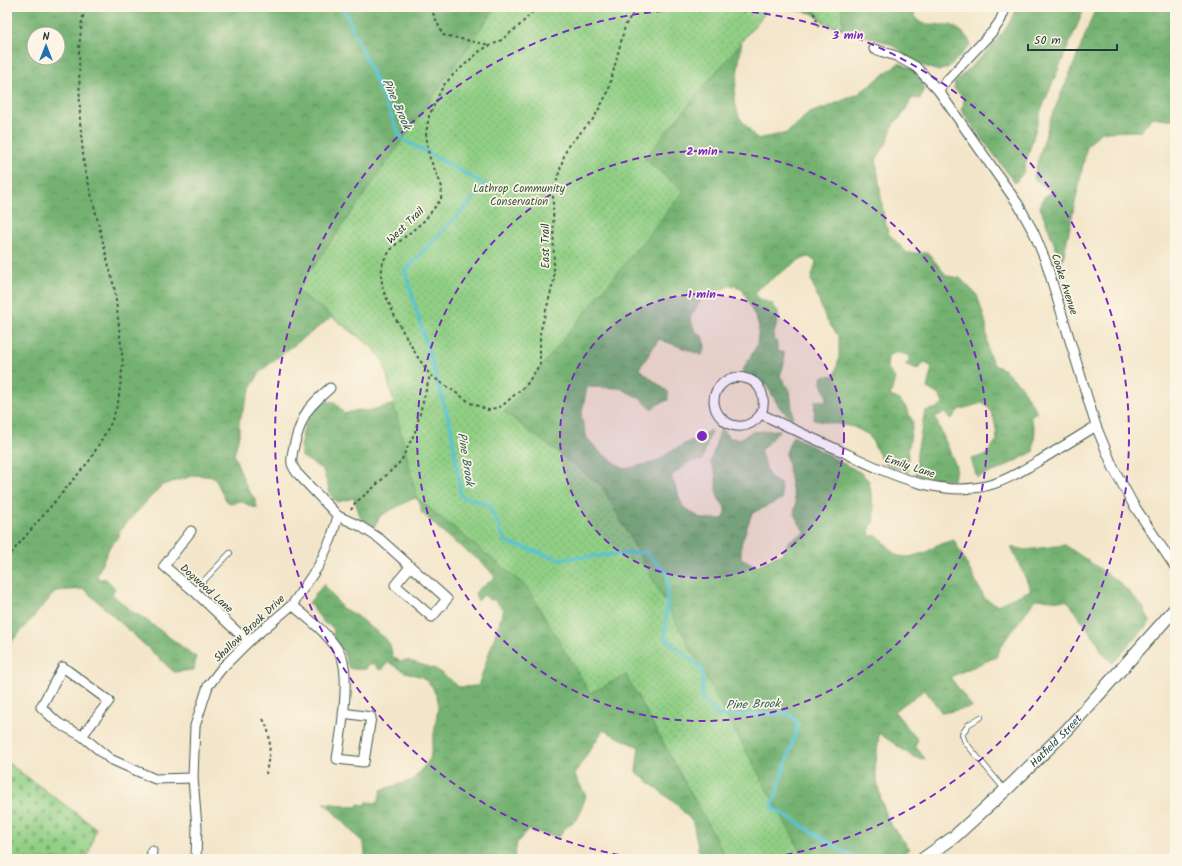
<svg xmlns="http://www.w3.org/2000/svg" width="1182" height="866" viewBox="0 0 1182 866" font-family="Kalam,sans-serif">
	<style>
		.forest { fill: url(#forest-crowns); stroke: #4a7853; fill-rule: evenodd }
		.cemetery { fill: url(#cemetery-stones); stroke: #58865c }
		.park { fill: url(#park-dots); stroke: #58865c }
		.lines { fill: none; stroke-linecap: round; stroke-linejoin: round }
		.stream { stroke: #58c3d3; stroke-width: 3.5 }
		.service-casing { stroke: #3f564a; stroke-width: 6 }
		.minor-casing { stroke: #3f564a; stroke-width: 11 }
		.tertiary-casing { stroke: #3f564a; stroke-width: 14 }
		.path { stroke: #3f564a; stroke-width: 2; stroke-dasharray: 3 3; stroke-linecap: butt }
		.service { stroke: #fff; stroke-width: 4.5 }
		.minor { stroke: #fff; stroke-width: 9 }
		.tertiary { stroke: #fff; stroke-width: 12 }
		.ring { fill: none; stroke: #7b2cbf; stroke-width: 2; stroke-dasharray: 7 5 }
		.labels { text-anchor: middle; stroke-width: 3.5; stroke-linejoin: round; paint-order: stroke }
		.park-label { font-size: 11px; fill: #365a44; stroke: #fcf5e5 }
		.street-label { font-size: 11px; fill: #1f3d34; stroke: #fcf5e5 }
		.water-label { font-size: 12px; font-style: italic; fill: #2d5e5c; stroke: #fcf5e5 }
		.centre { fill: #7b2cbf; stroke: #fcf5e5; stroke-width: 2 }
		.ring-label { font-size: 12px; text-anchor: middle; font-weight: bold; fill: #7b2cbf; stroke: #fcf5e5; stroke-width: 3.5; stroke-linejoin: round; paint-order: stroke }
	</style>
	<defs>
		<pattern id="forest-crowns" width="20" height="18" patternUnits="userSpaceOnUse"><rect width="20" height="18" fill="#74b272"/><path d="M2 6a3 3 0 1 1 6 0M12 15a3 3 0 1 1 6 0" fill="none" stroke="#5f925e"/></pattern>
		<pattern id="cemetery-stones" width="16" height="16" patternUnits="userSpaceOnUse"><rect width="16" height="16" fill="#91cf85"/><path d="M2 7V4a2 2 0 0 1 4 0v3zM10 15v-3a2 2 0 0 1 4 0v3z" fill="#76a96e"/></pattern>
		<pattern id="park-dots" width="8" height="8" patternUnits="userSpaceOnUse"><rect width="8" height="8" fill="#91cf85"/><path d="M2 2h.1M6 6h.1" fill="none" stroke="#76a96e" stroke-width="1.8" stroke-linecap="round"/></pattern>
	</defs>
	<rect width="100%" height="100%" fill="#fcf5e5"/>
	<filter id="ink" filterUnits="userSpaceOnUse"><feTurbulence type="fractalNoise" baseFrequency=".025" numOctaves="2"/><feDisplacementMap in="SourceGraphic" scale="8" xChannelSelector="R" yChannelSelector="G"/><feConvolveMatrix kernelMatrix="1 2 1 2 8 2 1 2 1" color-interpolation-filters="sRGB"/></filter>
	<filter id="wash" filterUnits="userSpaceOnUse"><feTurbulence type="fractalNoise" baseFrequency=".012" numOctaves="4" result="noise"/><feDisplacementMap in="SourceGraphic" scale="16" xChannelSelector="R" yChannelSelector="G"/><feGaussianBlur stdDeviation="0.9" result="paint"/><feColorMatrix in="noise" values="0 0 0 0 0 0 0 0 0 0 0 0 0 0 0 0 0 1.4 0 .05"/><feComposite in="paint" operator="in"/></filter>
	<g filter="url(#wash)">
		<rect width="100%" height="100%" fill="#f3e5c9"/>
		<g class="forest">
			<path d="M7,7h761l-25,25 -9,66 5,19 18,22 30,-6 22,-20 18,-6 31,-13 41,-31c15,6 19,9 25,25l-4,11 -8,-1 -11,19 -8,7 -6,18 -11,18 7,53 5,20 19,20h21l19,23 13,2 17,17 9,29 2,28 6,13 11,5 15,15 17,27 -7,4 5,15 -2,21 -35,18 -21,7 -6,-18 15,-4 11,-15c-1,-13 -2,-30 -15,-37l-24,7 -6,9 -8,-6 -9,4 21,49 -2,14 -19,-2 -19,-4 1,-21 8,-42 13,-3 5,-4 -3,-8 -13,-8 5,-21 -7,-4 -5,3 -2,3 -13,-4 4,-4v-5c-9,-4 -13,-5 -21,1l-1,11 8,10 -5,18 8,3 7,7 8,16 -5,30v20l-25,-10 -14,-27 -15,-8 -40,-7 1,-19h10l2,-3 -5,-15v-6l13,-2 4,-17v-21l-13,-18 -15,-39 5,-18 -7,-5 -10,3 -29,20 -13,9 -2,5 6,6 12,4 -1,2 6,5v8l-5,18 4,6v8l7,2v10l-4,13 10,15 3,27c-25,-12 -16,-39 -51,-46l15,-27 2,-20 -17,-37 -12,-3 -29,15 -11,18 5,13 7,5 3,10 -3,9 -43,-16 -20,30 29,23v8l-12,5 -4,5 -11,-11 -21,-11 -33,-1 -6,30 6,21 13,14 24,17 32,-7 14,-10 41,-22 -9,31c-14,-3 -20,8 -31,15l12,31 19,12h21l3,-5c-1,-12 -5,-9 -8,-17 -5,-12 3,-20 -8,-34l11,-35 8,10 11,1 12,-7 28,-2 -20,21 10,27 10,6 2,15 -30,14 -11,31v14l15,8 27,-13 6,-12 16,-8 -11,-19 2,-11 -5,-18 -5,-32 3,-8 4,-9 68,37 8,8 5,30 -1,11 -4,8 1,6h8l20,20 12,1 17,-5 10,-7 17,-5 31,59 12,6 34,-15 -20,-43 14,3 40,-5 54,37 24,25 7,15 -37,41 -11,-10 -4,-10 -30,-42 -32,-2 -31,41 -9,17 -46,20 22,30 -30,6 -17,-23 -31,21 24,29 -3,5 10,14 -12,-2 -34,-24 -4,38 6,29 9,24 20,25 -11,10h-193l-6,-3 -7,-34 -17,-18 -40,-32 3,-25 -36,-17 -29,44 12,22 -8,22 -14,11 -5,8 -32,-7 -10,13 -3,16h-150l1,-3 -1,-13 -15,-14 -18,-20 -7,-6 33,4 1,-3 8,1 1,-3 11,1 3,-13 32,-10 17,-21 8,-50v-9l-6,-14 -10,-9 -17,-5 -17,-10 -6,8 -5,-2 -2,-4h-6l-3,5h-14l-3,-1 -6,-16 -10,-14 1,-8 -2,-3 -8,-4 -15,-20 15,-19 18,24 13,7 30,23 5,7 3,12 8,5 5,-2 30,9 23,18 19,-1 26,-77 -11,-10 -2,2 -7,-6 -6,6 -3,-8 6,-6 3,-1 11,-9 -12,-14 -34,-25 -28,-26v-6l-4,-8 -5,1 -32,17 -6,11 -13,-8 -7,-21 -17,4 -6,-6 -8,-26 -22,-14c-1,-16 4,-46 21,-53 4,-2 9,-1 13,-1l9,12 14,-4 9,1 28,-7 -11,-41 -10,-15 -42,-31 -46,34 -25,20 -10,16 -12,35v13l-5,20 13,34 9,11 1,8 -5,-1 -11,-6 -10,3 -5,-4 -12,-23 -18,-2 -34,10 -42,45 -1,6 -10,12 -12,27 1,4h8l9,9 -3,6 20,18 10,5 54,40 -2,13 -20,2 -90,-83 -28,2 -49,56zM34,34h24v24h-24z"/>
			<polygon points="778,7 911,7 917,20 923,24 951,25 961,31 970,41 970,46 949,67 938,71 921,65 904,55 901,50 885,42 826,24 812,13"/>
			<path d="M1017,7h68l-44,103 -18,63 -8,10 -54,-73 3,-6 -1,-7 -9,-8 1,-7c22,-22 51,-45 62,-75z"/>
			<polygon points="1096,7 1175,7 1175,120 1152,117 1141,131 1101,132 1087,146 1062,264 1040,207 1044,197 1053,192 1033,178 1050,120 1076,59"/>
		</g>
		<polygon class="cemetery" points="7,762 96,828 87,859 7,859"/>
		<g class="park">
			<polygon points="496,7 770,7 644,159 684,191 504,412 602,486 805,859 727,859 626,675 590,693 527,587 417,498 384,363 374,348 297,290"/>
			<polygon points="811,7 841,7 843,28 826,24"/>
		</g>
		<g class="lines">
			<polyline class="stream" points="343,7 401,138 486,185 405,271 451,428 461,496 489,505 506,542 559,559 645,552 668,574 665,638 703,670 702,698 718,716 790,713 798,725 772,807 848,854 862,859"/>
		</g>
	</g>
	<g filter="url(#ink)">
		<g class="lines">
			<defs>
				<g id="service">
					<polyline points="194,591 230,553"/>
					<polyline points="981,717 969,724 962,734 965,742 1005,790"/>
				</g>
				<g id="minor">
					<polyline points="874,49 896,56 916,67 938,90 1018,204 1034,233 1046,262 1096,426 1113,467 1133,504 1175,567"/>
					<polyline points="938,90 993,31 1000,21 1006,7"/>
					<path d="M330,388c-8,7 -16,14 -22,22 -7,10 -18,43 -16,54 1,3 3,6 5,9l41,43 22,10 20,13 67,60 -15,18 -37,-32 15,-18"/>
					<path d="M761,414c-25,33 -65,-9 -38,-31 6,-5 14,-7 21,-5 17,3 23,20 17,36 27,13 55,26 82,38 47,22 98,48 150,32 17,-5 31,-15 46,-23 19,-12 38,-23 57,-35"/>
					<polyline points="191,531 164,566 194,591 248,642"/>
					<path d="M292,605c17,14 42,33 50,53 8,23 -1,76 -5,101l27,3 7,-45 -28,-4"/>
					<polyline points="82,736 109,701 63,667 41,707 58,723 82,736 110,759 155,779 193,778"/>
					<polyline points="151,859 152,851"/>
					<polyline points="196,859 197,827 193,778 195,726 208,686 222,668 248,642 292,605 319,565 331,539 338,516"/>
				</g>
				<g id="tertiary">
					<path id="s1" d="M923,859l31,-22 57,-52 56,-55 108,-121"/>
				</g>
			</defs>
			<use href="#service" class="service-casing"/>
			<use href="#minor" class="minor-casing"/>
			<use href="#tertiary" class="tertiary-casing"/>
			<g class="path">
				<polyline points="432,7 433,13 443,35 489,45"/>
				<polyline points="537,7 519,26 500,41 481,50 453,75 443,86 429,116 426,133 429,156 442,187 441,199 425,220 393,247 383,261 381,276 383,290 396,319 417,356 430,375 471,403 488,410 502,406 527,384 540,364 540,333 554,280 553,193 564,156 568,146 594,118 608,92 625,26 636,7"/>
				<polyline points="812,7 819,29"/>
				<polyline points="351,510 355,503 371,490 401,461 415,432 430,375"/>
				<polyline points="7,558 90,460 111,423 118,403 123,363 115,291 84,165 80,121 79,48 82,20 86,7"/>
				<path d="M263,719c11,19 6,35 3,55"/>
			</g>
			<use href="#service" class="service"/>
			<use href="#minor" class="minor"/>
			<use href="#tertiary" class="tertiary"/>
		</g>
	</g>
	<circle cx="702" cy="436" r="142" fill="#7b2cbf" fill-opacity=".12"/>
	<g class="ring">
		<circle cx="702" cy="436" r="142"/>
		<circle cx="702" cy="436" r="285"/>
		<path d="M643 859A427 427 0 1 1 761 859"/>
	</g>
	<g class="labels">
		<g class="park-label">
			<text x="519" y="192">Lathrop Community<tspan x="519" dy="13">Conservation</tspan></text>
		</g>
		<g class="street-label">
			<text transform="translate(405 225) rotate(-44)" y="4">West Trail</text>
			<text transform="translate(545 246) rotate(-90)" y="4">East Trail</text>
			<text transform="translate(1065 284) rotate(72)" y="4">Cooke Avenue</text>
			<text transform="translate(910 466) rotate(18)" y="4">Emily Lane</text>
			<text transform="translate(207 588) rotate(42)" y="4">Dogwood Lane</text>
			<text transform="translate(249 628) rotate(-43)" y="4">Shallow Brook Drive</text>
			<text dy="4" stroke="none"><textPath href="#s1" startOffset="178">Hatfield Street</textPath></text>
		</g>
		<g class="water-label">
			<text transform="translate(397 104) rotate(66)" y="4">Pine Brook</text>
			<text transform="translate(466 459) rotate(81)" y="4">Pine Brook</text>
			<text transform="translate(753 704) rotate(-2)" y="4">Pine Brook</text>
		</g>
	</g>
	<circle cx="702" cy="436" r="6" class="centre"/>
	<g class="ring-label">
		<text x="848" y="39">3 min</text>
		<text x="702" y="155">2 min</text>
		<text x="702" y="298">1 min</text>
	</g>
	<rect width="1182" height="866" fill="none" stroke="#fcf5e5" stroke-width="24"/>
	<g transform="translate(46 46)"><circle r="19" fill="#fcf5e5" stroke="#a4ab9e"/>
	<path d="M0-3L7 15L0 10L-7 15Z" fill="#1f6fb2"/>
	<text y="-6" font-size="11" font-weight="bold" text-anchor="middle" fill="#1f3d34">N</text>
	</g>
	<path d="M1028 44v6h89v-6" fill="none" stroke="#1f3d34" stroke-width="2"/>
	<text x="1034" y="44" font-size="12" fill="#1f3d34" stroke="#fcf5e5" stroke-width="3" paint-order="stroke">50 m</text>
</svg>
